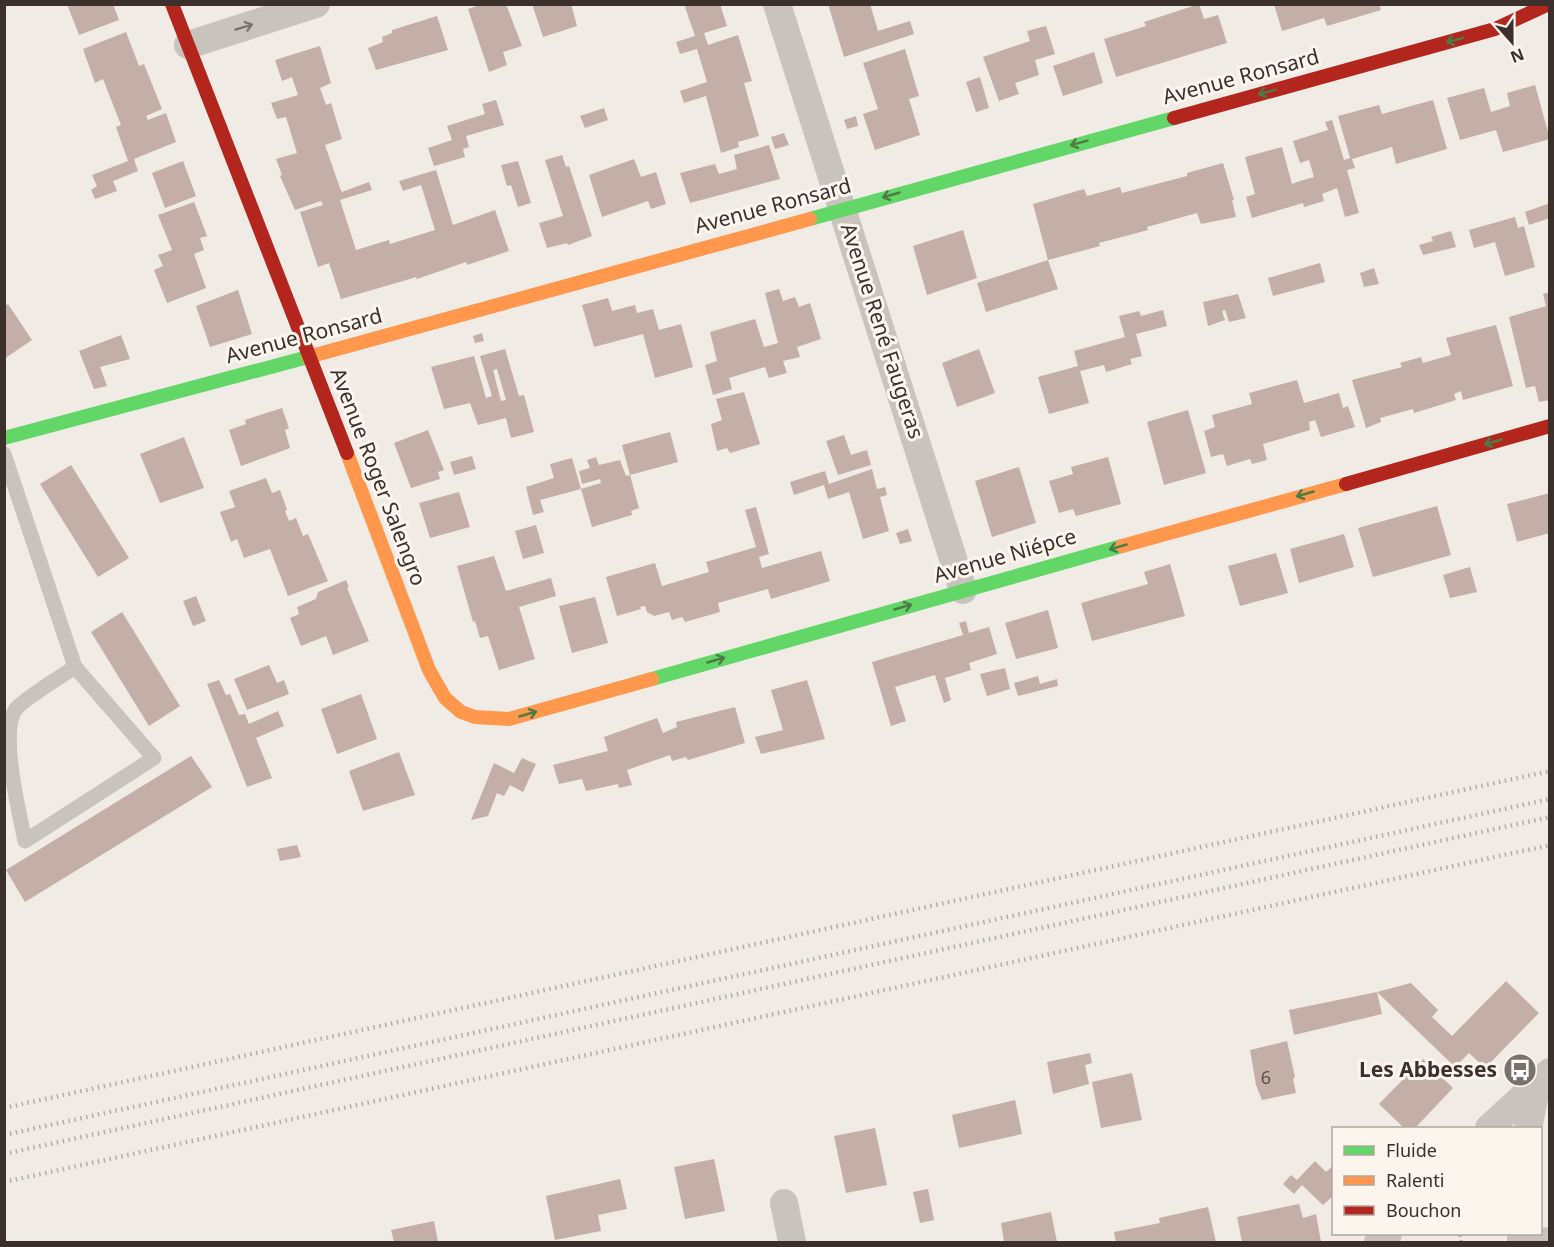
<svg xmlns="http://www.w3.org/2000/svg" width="1554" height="1247" viewBox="0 0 1554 1247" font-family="'Noto Sans',sans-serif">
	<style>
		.building { fill: #c3afa7; fill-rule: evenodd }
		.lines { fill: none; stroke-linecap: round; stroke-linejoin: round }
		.path { stroke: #c2bbb6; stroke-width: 4; stroke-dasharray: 3 3; stroke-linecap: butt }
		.lane { stroke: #c9c3be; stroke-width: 15 }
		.street { stroke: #c9c3be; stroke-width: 28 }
		.fast { stroke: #63d668; stroke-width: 14 }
		.slow { stroke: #ff974d; stroke-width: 14 }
		.jam { stroke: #b3261e; stroke-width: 14 }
		.rail { stroke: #b1aca8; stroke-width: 4.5; stroke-dasharray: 1.5 4.5; stroke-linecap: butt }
		.oneway { stroke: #7b726d }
		.oneway2 { stroke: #4d7b46 }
		.labels { text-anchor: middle; stroke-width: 6; stroke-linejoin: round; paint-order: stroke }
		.number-label { font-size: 18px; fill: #5d504a }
		.street-label { font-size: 21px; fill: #3b302b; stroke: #fbf5ee }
		.poi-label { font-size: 21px; font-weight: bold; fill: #3b302b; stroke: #fbf5ee; text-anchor: end }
	</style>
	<rect width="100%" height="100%" fill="#f0ebe5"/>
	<g class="building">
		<polygon points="67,4 113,4 119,20 79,35"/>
		<polygon points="483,4 506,4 522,46 503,52 507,65 489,72 468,9"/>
		<polygon points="532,4 571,4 577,26 543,37"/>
		<polygon points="684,4 720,4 727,26 704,33 708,45 738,35 752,81 744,83 759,136 738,142 739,147 721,153 706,96 684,103 680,91 707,82 697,49 680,54 676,42 695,36"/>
		<polygon points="828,4 870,4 878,31 910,21 914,34 844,57"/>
		<polygon points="1199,4 1204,19 1218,15 1227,43 1116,77 1104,39 1146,26 1144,22"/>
		<polygon points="1274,4 1379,4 1381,10 1327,26 1324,18 1282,31"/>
		<polygon points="437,16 448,50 376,70 368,48 383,42 382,37 392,33 392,30"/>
		<polygon points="1046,26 1055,54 1035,60 1039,75 1015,83 1019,94 999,101 983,57 1030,41 1027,31"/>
		<polygon points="126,32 139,66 144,64 162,109 146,116 148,120 166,113 176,142 134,159 138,171 113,181 117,191 95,199 91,190 97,186 92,175 128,161 116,127 121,125 103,79 95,83 83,49"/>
		<polygon points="320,46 331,83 320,88 326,105 331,103 342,139 325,145 340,188 342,192 369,182 372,190 340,200 356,250 389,240 390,244 435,230 421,185 403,191 399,181 436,170 453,225 495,210 509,251 467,265 466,262 417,279 416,277 403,281 341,299 329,263 318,267 300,212 323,205 321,201 295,210 280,176 282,175 276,159 297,153 286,117 277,119 271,103 298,95 292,77 282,81 275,60"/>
		<polygon points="905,49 919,96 909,99 920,135 875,150 863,114 878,109 863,63"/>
		<polygon points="1094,52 1103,83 1063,96 1053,66"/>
		<polygon points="980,77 989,108 976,112 966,82"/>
		<polygon points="1535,85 1550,139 1503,152 1496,130 1460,140 1447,98 1484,88 1491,112 1510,106 1507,93"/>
		<polygon points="496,100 504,125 466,136 469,147 463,149 465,157 434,166 428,148 452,140 447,126 485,114 482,104"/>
		<polygon points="1433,100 1447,149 1396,164 1392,147 1352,159 1355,168 1347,170 1359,213 1345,217 1337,188 1322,194 1324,201 1304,207 1303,203 1252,218 1246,197 1255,194 1245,157 1282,147 1292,184 1297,182 1314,177 1309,160 1300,163 1293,141 1328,130 1325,122 1332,120 1344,160 1350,158 1338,116 1379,105 1382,114"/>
		<polygon points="604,108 608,120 585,128 580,116"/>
		<polygon points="856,116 858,126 847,129 844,120"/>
		<polygon points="784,133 789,145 775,149 771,137"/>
		<polygon points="769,145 780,179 690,203 680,173 715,164 719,174 737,169 734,155"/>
		<polygon points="562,155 566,167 569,166 592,236 568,245 567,243 547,248 539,223 563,216 545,160"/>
		<polygon points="634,159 641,177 656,172 666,204 651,209 648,201 602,217 589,175"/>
		<polygon points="183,161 196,196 165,208 152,173"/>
		<polygon points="518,161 531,203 518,207 511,185 507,186 501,165"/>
		<polygon points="1223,163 1234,200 1232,200 1236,217 1201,224 1197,213 1147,227 1148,230 1099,243 1100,246 1048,260 1033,204 1084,189 1087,196 1120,187 1122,193 1187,176 1187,173"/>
		<polygon points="194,202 207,236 200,238 204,250 194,254 206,288 167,303 154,270 163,266 158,255 172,250 158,215"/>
		<polygon points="1550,203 1550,218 1529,225 1525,212"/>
		<polygon points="1515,217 1518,228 1524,226 1535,267 1505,276 1495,242 1474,248 1469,230"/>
		<polygon points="963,230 977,278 927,295 913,246"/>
		<polygon points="1451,231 1456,247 1423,255 1419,245 1433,241 1431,237"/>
		<polygon points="1048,260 1058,289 986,312 977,283"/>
		<polygon points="1320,263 1325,282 1273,296 1268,278"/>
		<polygon points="1374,268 1379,284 1364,287 1360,273"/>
		<polygon points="779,289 783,301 795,297 799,307 810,303 821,339 797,347 800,357 783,361 787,373 769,378 765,367 729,378 732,389 713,395 705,365 717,361 710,332 755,319 764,347 778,343 765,293"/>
		<polygon points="238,290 252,334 210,347 196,306"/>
		<polygon points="1550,292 1550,400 1539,402 1535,386 1526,388 1509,317 1546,306 1543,294"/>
		<polygon points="1238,294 1246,318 1229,322 1225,310 1222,311 1225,320 1208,326 1203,302"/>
		<polygon points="608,298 612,311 635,305 637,313 653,309 659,330 681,324 693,367 655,378 643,334 594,347 582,305"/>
		<polygon points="8,304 32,340 4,359 4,307"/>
		<polygon points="1163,310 1167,326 1136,334 1142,356 1130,359 1132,364 1106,372 1104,365 1080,371 1089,403 1049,414 1038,377 1078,366 1074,351 1125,337 1119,316 1139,311 1141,316"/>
		<polygon points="1496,325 1513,386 1463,400 1461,391 1454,394 1456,400 1414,413 1413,409 1380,418 1381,422 1366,428 1352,380 1402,367 1400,363 1421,357 1423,363 1451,355 1446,338"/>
		<polygon points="482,333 484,341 475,343 473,336"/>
		<polygon points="121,335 130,359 100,367 107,386 94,389 79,351"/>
		<path d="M505,349l14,47 5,-1 10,37 -23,6 -5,-20 -28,7 -8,-22 -26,6 -13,-42 43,-11 12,42 6,-2 -12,-40zM497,369l9,31 -5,1 -8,-31z"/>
		<polygon points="979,349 995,393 957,407 942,363"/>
		<polygon points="1297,380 1304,403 1339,393 1343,408 1348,406 1355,427 1321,437 1315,420 1309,422 1310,430 1263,444 1267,460 1252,464 1250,459 1227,466 1223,454 1211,457 1204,431 1215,427 1212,415 1252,404 1249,393"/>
		<polygon points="744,392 760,444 730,453 727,448 717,451 711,424 722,420 716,399"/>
		<polygon points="282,408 289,428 285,430 290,448 241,466 229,430 246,424 245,420"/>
		<polygon points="1188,410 1206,473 1164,485 1147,422"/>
		<polygon points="428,430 444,470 438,472 440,479 411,488 394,443"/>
		<polygon points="670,432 678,462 630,475 622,445"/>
		<polygon points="844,435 851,455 867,450 871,465 838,475 826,441"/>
		<polygon points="184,437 204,488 160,503 140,454"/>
		<polygon points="472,456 476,469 454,475 450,462"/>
		<polygon points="596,457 599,465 620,460 626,476 630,475 639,508 631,511 632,515 592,527 581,489 601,483 600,479 582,484 579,471 590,468 587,460"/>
		<polygon points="1108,457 1121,504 1076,516 1073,509 1059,513 1049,481 1073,474 1071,467"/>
		<polygon points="572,458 581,489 540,500 544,512 533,515 526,487 554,478 550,464"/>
		<polygon points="71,465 129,558 98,577 40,484"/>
		<polygon points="1019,467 1036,523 992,537 975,481"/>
		<polygon points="872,469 877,489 885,487 887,495 880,497 889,531 863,539 849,492 828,499 824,485 794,495 790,482 825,471 829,484"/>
		<polygon points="266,478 272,493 280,490 287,510 285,511 289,521 296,518 303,536 308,534 328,581 288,596 270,549 244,558 237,539 231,542 220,512 235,507 229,491"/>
		<polygon points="459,492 470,527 430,538 419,503"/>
		<polygon points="1550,493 1550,533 1517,542 1507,504"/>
		<polygon points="1437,506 1451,555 1373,577 1358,528"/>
		<polygon points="756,507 769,554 759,557 762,568 821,551 830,581 771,599 768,589 718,603 720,612 685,622 682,617 672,620 669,612 654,616 647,612 645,606 640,607 641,609 617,616 606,577 655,563 662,586 709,572 706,562 756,547 745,510"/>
		<polygon points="536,525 544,553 523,559 515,531"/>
		<polygon points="908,529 912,541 900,544 896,533"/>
		<polygon points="1344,534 1354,567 1299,583 1290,549"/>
		<polygon points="1276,553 1288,593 1240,606 1228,566"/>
		<polygon points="494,556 506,591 551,578 556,596 519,607 535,659 499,670 488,636 480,638 475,621 473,622 457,566"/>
		<polygon points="1170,564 1185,616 1092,641 1081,603 1148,584 1144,572"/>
		<polygon points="1470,567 1477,592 1450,598 1443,575"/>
		<polygon points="346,580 349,587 347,588 369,641 333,655 326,636 301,646 290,618 299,614 297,607 316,599 318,592"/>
		<polygon points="196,596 206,621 193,626 183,601"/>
		<polygon points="595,597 608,643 572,653 559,606"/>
		<polygon points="1048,610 1058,648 1016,659 1005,623"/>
		<polygon points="122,612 180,706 149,726 91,632"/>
		<polygon points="966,621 969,633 989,627 997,654 969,663 971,670 945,678 951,700 944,703 935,675 895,687 906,721 891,726 872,662 963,635 959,623"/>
		<polygon points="269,665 277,683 284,680 289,694 247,710 234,679"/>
		<polygon points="1005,668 1010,689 987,696 980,674"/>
		<polygon points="1038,676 1040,684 1057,679 1058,686 1018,696 1014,683"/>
		<polygon points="219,680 226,695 230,694 239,715 245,714 249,724 278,711 284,726 256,738 272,778 247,787 207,684"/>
		<polygon points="807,680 825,739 761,754 755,737 783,730 771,690"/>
		<polygon points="361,694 377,739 337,754 321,709"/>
		<polygon points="735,707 745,743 688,760 686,757 672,761 670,755 627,770 632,785 619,788 618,784 586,791 582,779 559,784 553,765 608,751 604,737 657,718 663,733 677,727 676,722"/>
		<polygon points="399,752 415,795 363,811 349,771"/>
		<polygon points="191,756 212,787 25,902 6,870"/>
		<polygon points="522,758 536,764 523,792 510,785 504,796 497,793 488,816 471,820 494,763 514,773"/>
		<polygon points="297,845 301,857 280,861 277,849"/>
		<polygon points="1506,981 1539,1013 1485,1068 1469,1053 1455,1067 1377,992 1411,983 1438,1010 1432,1017 1452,1036"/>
		<polygon points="1377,992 1382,1014 1294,1035 1289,1010"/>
		<polygon points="1287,1041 1295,1077 1293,1079 1296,1093 1262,1100 1256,1085 1250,1050"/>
		<polygon points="1090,1053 1092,1063 1085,1065 1089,1084 1053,1094 1047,1062"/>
		<polygon points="1423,1059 1453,1088 1415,1128 1404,1128 1379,1104"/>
		<polygon points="1132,1073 1142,1120 1101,1128 1092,1082"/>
		<polygon points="1015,1100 1022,1134 959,1148 952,1115"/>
		<polygon points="875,1128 887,1185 846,1193 834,1136"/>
		<polygon points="714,1159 725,1211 685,1219 674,1167"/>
		<polygon points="1315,1161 1326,1172 1334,1165 1334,1195 1323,1205 1302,1185 1294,1194 1283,1184 1291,1175 1297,1180"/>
		<polygon points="620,1179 627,1209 598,1215 601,1231 555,1240 546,1196"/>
		<polygon points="928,1189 934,1220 920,1223 913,1192"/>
		<polygon points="1299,1204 1303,1218 1316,1214 1321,1242 1242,1242 1237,1217"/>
		<polygon points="1208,1207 1216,1242 1116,1242 1114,1232 1160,1223 1159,1218"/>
		<polygon points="1051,1212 1057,1242 1004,1242 1001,1223"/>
		<polygon points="434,1221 438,1242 394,1242 391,1230"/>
	</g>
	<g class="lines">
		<polyline class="path" points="1460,1234 1461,1242"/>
		<path class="lane" d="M4,454l71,213 79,91 -129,83c-6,-29 -25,-106 -10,-131 8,-11 47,-34 60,-43"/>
		<g class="street">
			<polyline points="777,4 963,590"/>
			<polyline points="188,45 316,4"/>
			<polyline points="1489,1128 1550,1072"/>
			<polyline points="1528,1128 1537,1084"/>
			<polyline points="784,1203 792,1242"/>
			<polyline points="1378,1242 1388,1234"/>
			<polyline points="1521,1242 1521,1234"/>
			<polyline points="1540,1242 1550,1241"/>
		</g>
		<g class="fast">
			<polyline points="810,219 1174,118"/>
			<polyline points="4,438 308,357"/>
			<polyline points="652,679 1122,546"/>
		</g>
		<g class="slow">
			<polyline points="308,357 810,219"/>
			<polyline points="347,453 429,670 445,698 461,712 475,717 509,719 652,679"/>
			<polyline points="1122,546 1346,484"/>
		</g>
		<g class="jam">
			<polyline points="172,4 347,453"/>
			<polyline points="1174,118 1495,29 1549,4"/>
			<polyline points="1346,484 1550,426"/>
		</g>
		<g class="rail">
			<polyline points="4,1108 1550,771"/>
			<polyline points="4,1135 1550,799"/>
			<polyline points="4,1154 1550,817"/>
			<polyline points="4,1182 1550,845"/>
		</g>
	</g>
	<defs><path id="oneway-shaft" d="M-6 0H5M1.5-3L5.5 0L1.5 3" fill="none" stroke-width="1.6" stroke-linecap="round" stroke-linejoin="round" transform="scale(1.5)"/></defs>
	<use class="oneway" href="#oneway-shaft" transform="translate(244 27) rotate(-17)"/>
	<g class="oneway2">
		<use href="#oneway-shaft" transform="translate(1455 40) rotate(165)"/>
		<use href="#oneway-shaft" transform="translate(1267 92) rotate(165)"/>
		<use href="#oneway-shaft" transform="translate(1079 143) rotate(165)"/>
		<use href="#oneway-shaft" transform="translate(891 195) rotate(164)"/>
		<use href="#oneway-shaft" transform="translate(1493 442) rotate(164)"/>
		<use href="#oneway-shaft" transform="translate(1305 494) rotate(164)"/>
		<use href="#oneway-shaft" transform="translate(1118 547) rotate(164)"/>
		<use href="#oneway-shaft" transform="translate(903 607) rotate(-16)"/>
		<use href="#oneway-shaft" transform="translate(716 660) rotate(-16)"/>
		<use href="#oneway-shaft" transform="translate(528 714) rotate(-16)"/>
	</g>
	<defs>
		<symbol id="bus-disc" viewBox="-11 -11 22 22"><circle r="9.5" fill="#7a716c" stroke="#fbf5ee"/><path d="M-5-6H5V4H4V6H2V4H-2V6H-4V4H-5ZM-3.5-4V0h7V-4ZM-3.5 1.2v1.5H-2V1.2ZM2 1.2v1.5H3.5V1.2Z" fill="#fff"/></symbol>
	</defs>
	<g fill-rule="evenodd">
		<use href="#bus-disc" x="1501" y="1051" width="38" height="38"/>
	</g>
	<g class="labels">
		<g class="number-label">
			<text x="1266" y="1084">6</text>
		</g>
		<g class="street-label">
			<text transform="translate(1241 77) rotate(-15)" y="7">Avenue Ronsard</text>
			<text transform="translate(773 206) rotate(-15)" y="7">Avenue Ronsard</text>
			<text transform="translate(882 331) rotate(72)" y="7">Avenue René Faugeras</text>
			<text transform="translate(304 336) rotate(-15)" y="7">Avenue Ronsard</text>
			<text transform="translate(378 477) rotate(69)" y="7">Avenue Roger Salengro</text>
			<text transform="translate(1005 556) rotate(-16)" y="7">Avenue Niépce</text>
		</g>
		<g class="poi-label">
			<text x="1497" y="1077">Les Abbesses</text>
		</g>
	</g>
	<rect width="1554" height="1247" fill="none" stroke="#3b302b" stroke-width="12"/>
	<rect x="1332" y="1127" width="210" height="108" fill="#fbf5ee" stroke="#aea6a0" stroke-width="1.5"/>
	<rect x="1344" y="1146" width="30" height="9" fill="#63d668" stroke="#aea6a0" stroke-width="1.5"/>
	<text x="1386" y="1157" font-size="18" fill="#3b302b">Fluide</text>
	<rect x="1344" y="1176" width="30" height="9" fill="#ff974d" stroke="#aea6a0" stroke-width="1.5"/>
	<text x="1386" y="1187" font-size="18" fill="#3b302b">Ralenti</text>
	<rect x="1344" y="1206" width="30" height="9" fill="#b3261e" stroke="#aea6a0" stroke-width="1.5"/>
	<text x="1386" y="1217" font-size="18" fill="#3b302b">Bouchon</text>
	<g transform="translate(1512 42) rotate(159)" stroke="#fbf5ee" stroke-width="4.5" paint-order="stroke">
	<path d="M0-4.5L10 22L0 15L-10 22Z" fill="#3b302b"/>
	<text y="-9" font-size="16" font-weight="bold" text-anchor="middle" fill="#3b302b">N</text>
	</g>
</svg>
